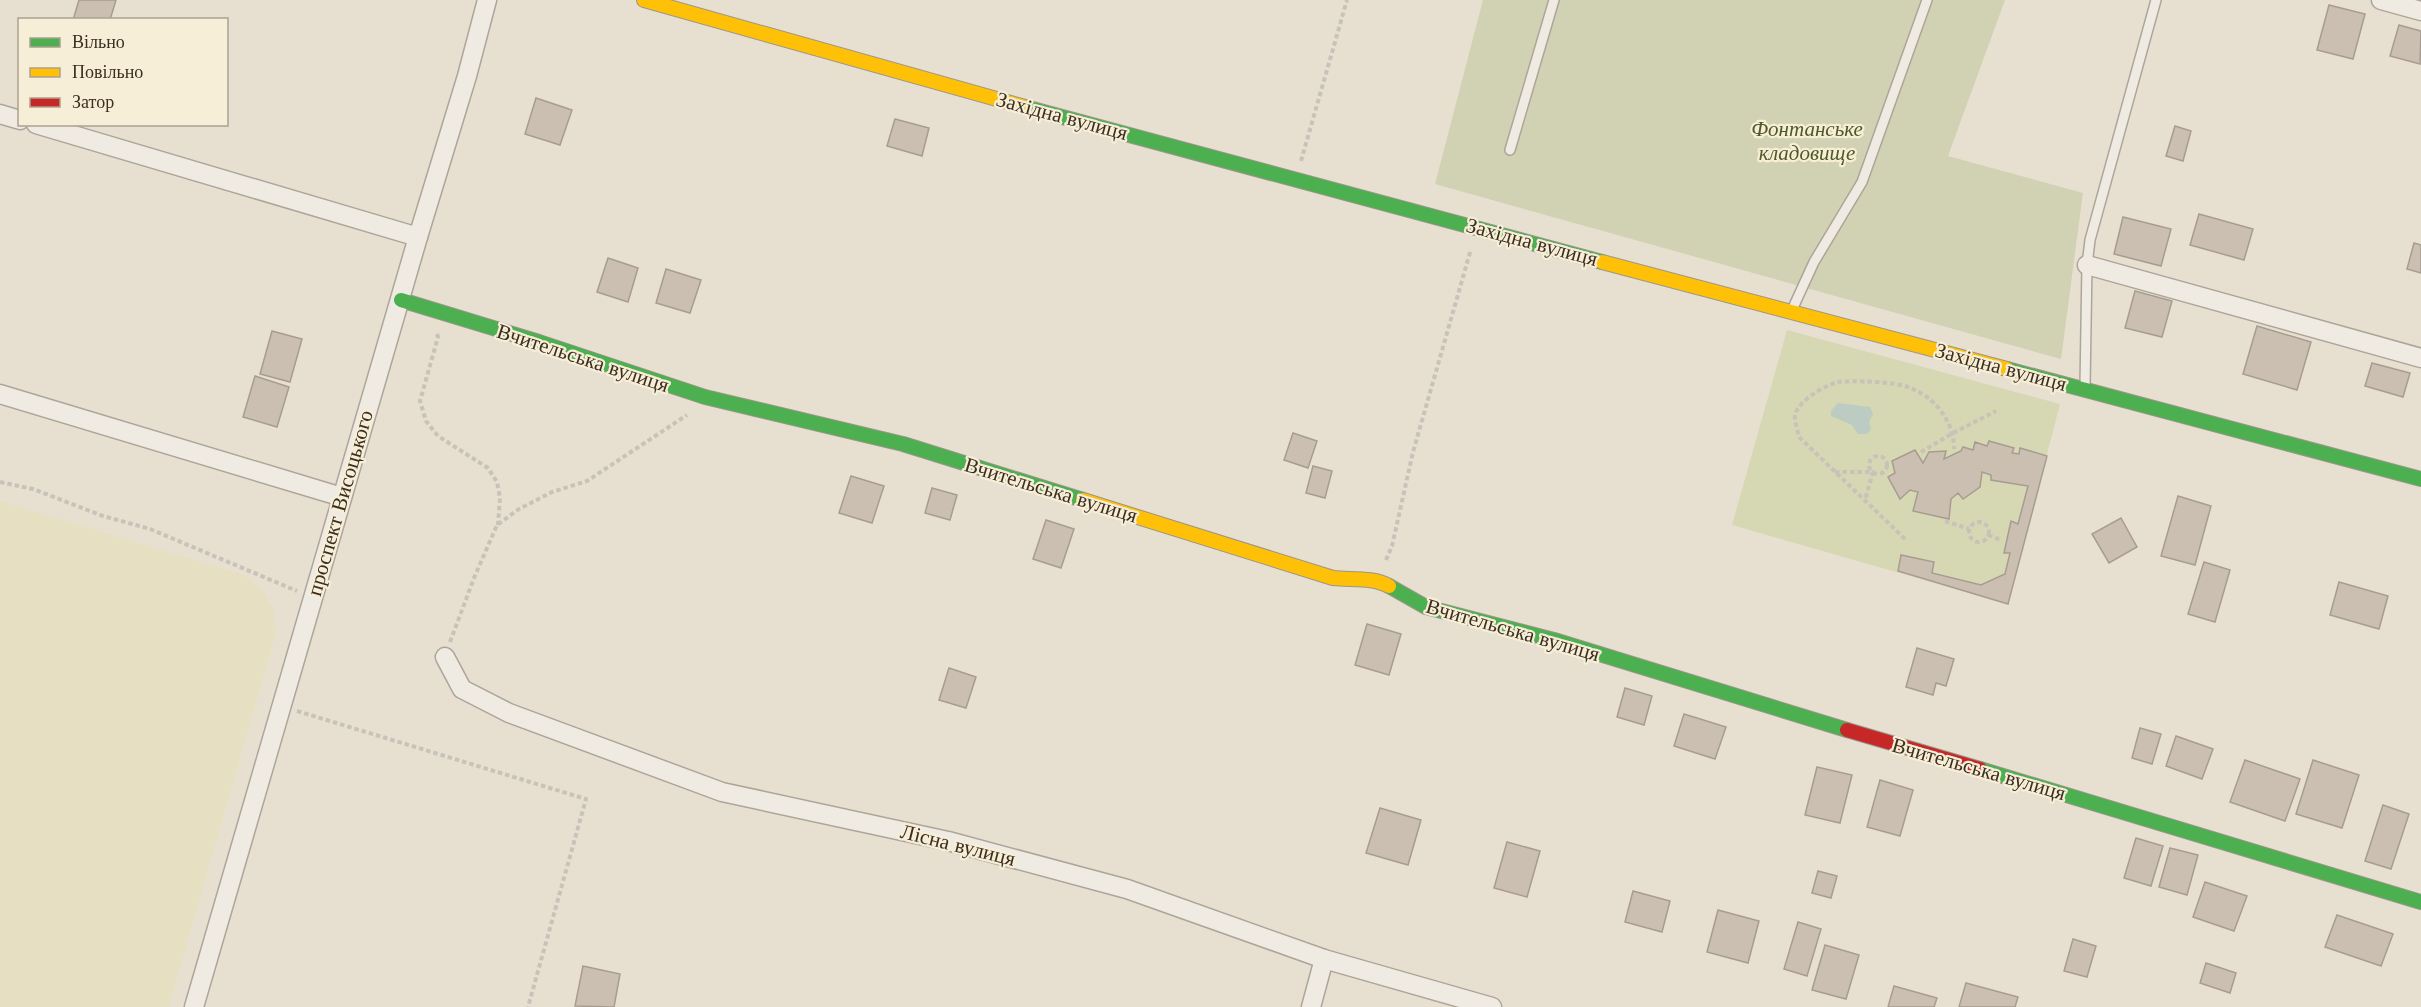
<svg xmlns="http://www.w3.org/2000/svg" width="2421" height="1007" viewBox="0 0 2421 1007" font-family="'Libre Baskerville',serif">
	<style>
		.farmland { fill: #e6dfc2 }
		.green { fill: #d6d7b3 }
		.cemetery { fill: #d1d1b3 }
		.water { fill: #bcccc2 }
		.building { fill: #cbbfb2; stroke: #a89c90; stroke-width: 1.5 }
		.lines { fill: none; stroke-linecap: round; stroke-linejoin: round }
		.lane-casing { stroke: #ada599; stroke-width: 12 }
		.street-casing { stroke: #ada599; stroke-width: 21 }
		.fast-casing { stroke: #9c958a; stroke-width: 16 }
		.slow-casing { stroke: #9c958a; stroke-width: 16 }
		.jam-casing { stroke: #9c958a; stroke-width: 16 }
		.path { stroke: #c8c2b9; stroke-width: 4; stroke-dasharray: 4.5 3; stroke-linecap: butt }
		.lane { stroke: #efebe3; stroke-width: 9 }
		.street { stroke: #efebe3; stroke-width: 18 }
		.fast { stroke: #4caf50; stroke-width: 14 }
		.slow { stroke: #ffc107; stroke-width: 14 }
		.jam { stroke: #c62828; stroke-width: 14 }
		.labels { text-anchor: middle; stroke-width: 4.5; stroke-linejoin: round; paint-order: stroke }
		.street-label { font-size: 21px; fill: #3d2e20; stroke: #f7eed8 }
		.park-label { font-size: 21px; font-style: italic; fill: #4d5a26; stroke: #f7eed8 }
	</style>
	<rect width="100%" height="100%" fill="#e7e0d1"/>
	<polygon class="farmland" points="0,501 244,575 262,590 273,608 276,633 169,1007 0,1007"/>
	<polygon class="green" points="1787,330 2060,404 2008,604 1732,525"/>
	<polygon class="cemetery" points="1483,0 2005,0 1948,156 2083,193 2061,359 1435,184"/>
	<polygon class="water" points="1838,403 1870,407 1873,414 1869,422 1871,429 1867,434 1858,434 1852,425 1831,416 1831,411"/>
	<g class="building">
		<polygon points="79,0 116,0 110,20 73,20"/>
		<polygon points="2329,5 2365,14 2353,59 2317,50"/>
		<polygon points="2399,25 2421,31 2420,64 2390,56"/>
		<polygon points="536,98 572,110 560,145 525,134"/>
		<polygon points="895,119 929,128 922,156 887,146"/>
		<polygon points="2175,126 2191,131 2183,161 2166,156"/>
		<polygon points="2199,214 2253,229 2244,260 2190,245"/>
		<polygon points="2123,217 2171,229 2161,266 2114,254"/>
		<polygon points="2414,243 2421,245 2421,273 2407,269"/>
		<polygon points="608,258 638,268 628,302 597,292"/>
		<polygon points="666,269 701,280 690,313 656,303"/>
		<polygon points="2135,291 2172,301 2162,337 2125,328"/>
		<polygon points="2257,326 2311,342 2297,390 2243,374"/>
		<polygon points="272,331 302,339 290,382 260,374"/>
		<polygon points="2372,363 2410,373 2403,397 2365,386"/>
		<polygon points="255,376 289,387 277,427 243,417"/>
		<polygon points="1293,433 1317,441 1308,468 1284,460"/>
		<polygon points="1989,441 2014,448 2012,453 2019,454 2020,448 2047,456 2008,604 1898,571 1901,555 1934,562 1932,573 1981,585 2005,574 2010,553 2004,553 2011,521 2018,524 2028,486 1991,480 1991,475 1982,472 1980,487 1963,499 1958,493 1951,499 1949,519 1913,511 1918,492 1910,490 1900,499 1888,477 1895,473 1892,461 1915,450 1923,463 1929,452 1946,451 1944,459 1961,451 1963,447 1973,450 1975,442 1987,446"/>
		<polygon points="1313,466 1332,471 1325,498 1306,493"/>
		<polygon points="851,476 884,486 872,523 839,513"/>
		<polygon points="932,488 957,495 950,520 925,513"/>
		<polygon points="2178,496 2211,506 2195,565 2161,556"/>
		<polygon points="2121,518 2137,547 2109,563 2092,534"/>
		<polygon points="1046,520 1074,529 1061,568 1033,559"/>
		<polygon points="2204,562 2230,570 2215,622 2188,614"/>
		<polygon points="2339,582 2388,596 2379,629 2330,615"/>
		<polygon points="1367,624 1401,634 1389,675 1355,665"/>
		<polygon points="1917,648 1954,659 1946,686 1936,683 1933,695 1906,687"/>
		<polygon points="949,668 976,677 966,708 939,700"/>
		<polygon points="1625,688 1652,696 1644,725 1617,717"/>
		<polygon points="1684,714 1726,727 1715,759 1674,746"/>
		<polygon points="2140,728 2161,734 2152,764 2132,758"/>
		<polygon points="2176,736 2213,749 2202,779 2166,766"/>
		<polygon points="2245,760 2300,779 2285,821 2230,802"/>
		<polygon points="2313,760 2359,775 2342,828 2296,814"/>
		<polygon points="1817,767 1852,775 1840,823 1805,815"/>
		<polygon points="1880,780 1913,790 1900,836 1867,827"/>
		<polygon points="2383,805 2409,814 2391,869 2365,861"/>
		<polygon points="1380,808 1421,820 1408,865 1366,853"/>
		<polygon points="2136,838 2163,846 2151,886 2124,878"/>
		<polygon points="1507,842 1540,851 1527,897 1494,888"/>
		<polygon points="2170,848 2198,855 2187,895 2159,887"/>
		<polygon points="1818,871 1837,876 1831,898 1812,893"/>
		<polygon points="2205,882 2247,896 2234,931 2193,917"/>
		<polygon points="1633,891 1670,901 1662,932 1625,922"/>
		<polygon points="1718,910 1759,921 1748,963 1707,952"/>
		<polygon points="2337,915 2393,934 2381,966 2325,947"/>
		<polygon points="1798,922 1821,929 1807,976 1784,969"/>
		<polygon points="2073,939 2096,946 2087,977 2064,971"/>
		<polygon points="1825,945 1859,955 1846,999 1812,990"/>
		<polygon points="2206,963 2236,973 2230,993 2200,983"/>
		<polygon points="583,966 620,974 614,1007 575,1006"/>
		<polygon points="1966,983 2018,997 2015,1007 1959,1007"/>
		<polygon points="1894,986 1937,998 1934,1007 1888,1007"/>
	</g>
	<g class="lines">
		<defs>
			<g id="lane">
				<polyline points="1510,150 1554,0"/>
				<polyline points="1792,310 1814,262 1862,182 1927,0"/>
				<polyline points="2085,386 2087,265 2090,240 2156,0"/>
			</g>
			<g id="street">
				<polyline points="2381,0 2421,11"/>
				<polyline points="0,114 20,120"/>
				<polyline points="36,124 418,237"/>
				<polyline points="2087,265 2421,358"/>
				<polyline points="0,394 342,497"/>
				<polyline points="445,657 462,689 509,713 722,792 948,841 1127,889 1324,959 1492,1007"/>
				<polyline points="194,1007 418,237 467,76 487,0"/>
				<polyline points="1311,1007 1324,959"/>
			</g>
			<g id="fast">
				<polyline points="1025,107 1602,262"/>
				<polyline points="401,300 539,342 705,397 903,444 1083,500"/>
				<polyline points="2007,369 2421,479"/>
				<polyline points="1389,586 1426,607 1554,640 1847,730"/>
				<polyline points="1980,769 2421,902"/>
			</g>
			<g id="slow">
				<polyline points="644,0 1025,107"/>
				<polyline points="1602,262 2007,369"/>
				<path d="M1083,500l250,78c19,2 40,-1 56,8"/>
			</g>
			<polyline id="jam" points="1847,730 1980,769"/>
		</defs>
		<use href="#lane" class="lane-casing"/>
		<use href="#street" class="street-casing"/>
		<use href="#fast" class="fast-casing"/>
		<use href="#slow" class="slow-casing"/>
		<use href="#jam" class="jam-casing"/>
		<g class="path">
			<polyline points="1301,161 1347,0"/>
			<polyline points="437,334 438,337 420,401 426,421 438,436 488,468 497,482 500,498 498,525"/>
			<polyline points="1921,452 1953,433 1996,411"/>
			<circle cx="1878" cy="465" r="9"/>
			<polyline points="1835,472 1873,472 1865,500"/>
			<polyline points="0,482 33,489 103,516 150,529 297,591"/>
			<polyline points="1945,521 1969,529"/>
			<circle cx="1979" cy="532" r="10"/>
			<polyline points="1988,535 2001,540"/>
			<path d="M1905,539l-106,-102c-1,-6 -5,-16 -4,-22 3,-14 30,-30 43,-33 12,-2 58,0 70,5 27,10 46,34 46,62"/>
			<polyline points="1386,560 1392,546 1413,452 1471,249"/>
			<polyline points="450,642 474,578 497,525 519,509 552,492 587,481 687,415"/>
			<polyline points="297,711 586,799 528,1007"/>
		</g>
		<use href="#lane" class="lane"/>
		<use href="#street" class="street"/>
		<use href="#fast" class="fast"/>
		<use href="#slow" class="slow"/>
		<use href="#jam" class="jam"/>
	</g>
	<g class="labels">
		<g class="street-label">
			<text transform="translate(1062 116) rotate(15)" y="7">Західна вулиця</text>
			<text transform="translate(1532 242) rotate(15)" y="7">Західна вулиця</text>
			<text transform="translate(583 358) rotate(18)" y="7">Вчительська вулиця</text>
			<text transform="translate(2001 367) rotate(15)" y="7">Західна вулиця</text>
			<text transform="translate(1051 490) rotate(17)" y="7">Вчительська вулиця</text>
			<text transform="translate(340 503) rotate(-74)" y="7">проспект Висоцького</text>
			<text transform="translate(1513 630) rotate(16)" y="7">Вчительська вулиця</text>
			<text transform="translate(1979 769) rotate(16)" y="7">Вчительська вулиця</text>
			<text transform="translate(958 845) rotate(14)" y="7">Лісна вулиця</text>
		</g>
		<g class="park-label">
			<text x="1807" y="136">Фонтанське<tspan x="1807" dy="24">кладовище</tspan></text>
		</g>
	</g>
	<rect x="18" y="18" width="210" height="108" fill="#f7eed8" stroke="#ada18e" stroke-width="1.5"/>
	<rect x="30" y="38" width="30" height="9" fill="#4caf50" stroke="#ada18e" stroke-width="1.5"/>
	<text x="72" y="48" font-size="18" fill="#3d2e20">Вільно</text>
	<rect x="30" y="68" width="30" height="9" fill="#ffc107" stroke="#ada18e" stroke-width="1.5"/>
	<text x="72" y="78" font-size="18" fill="#3d2e20">Повільно</text>
	<rect x="30" y="98" width="30" height="9" fill="#c62828" stroke="#ada18e" stroke-width="1.5"/>
	<text x="72" y="108" font-size="18" fill="#3d2e20">Затор</text>
</svg>
